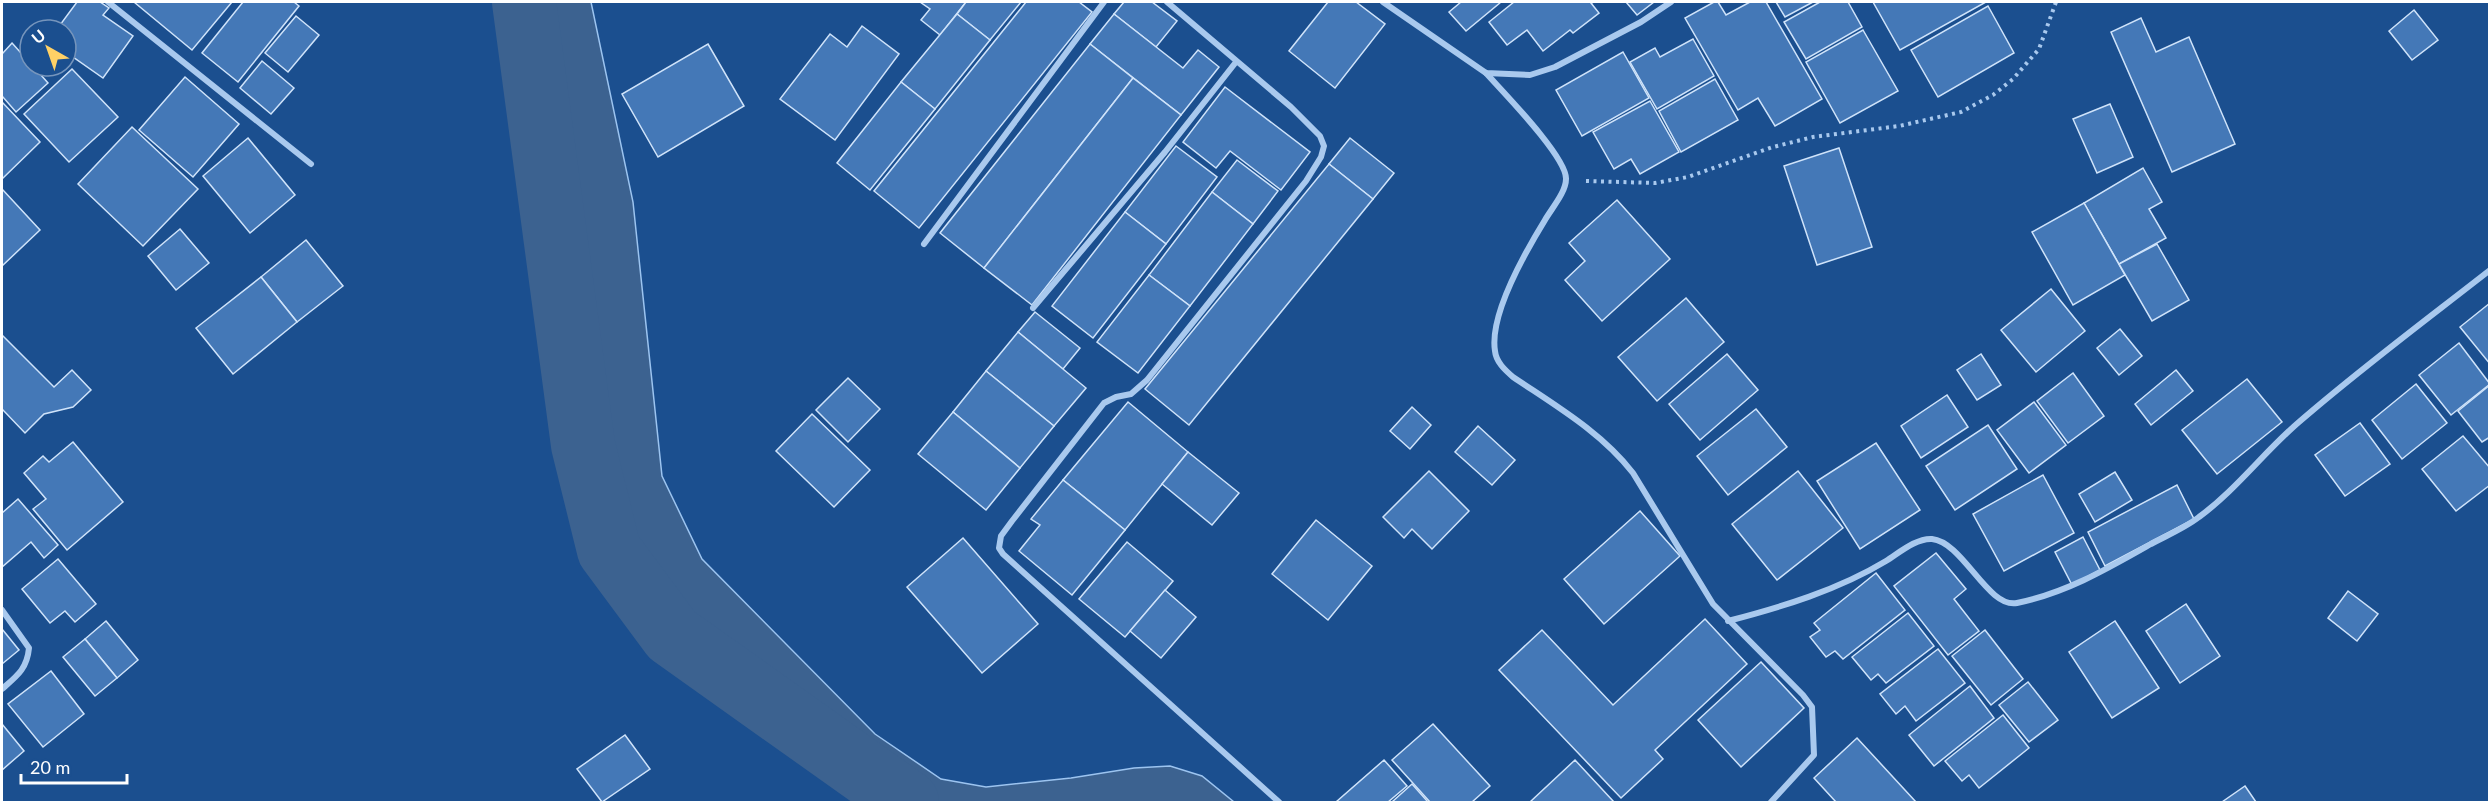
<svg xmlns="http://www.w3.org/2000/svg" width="2491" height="804" viewBox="0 0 2491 804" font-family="Lato,sans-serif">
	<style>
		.water { fill: #3c6290; stroke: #9cc4f0; stroke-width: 1.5 }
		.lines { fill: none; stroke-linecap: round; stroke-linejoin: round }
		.river { stroke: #3c6290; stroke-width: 64 }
		.building { fill: #4478b7; stroke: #cfe3fa; stroke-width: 1.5 }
		.path { stroke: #a9c9ee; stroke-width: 4; stroke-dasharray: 3 4.5; stroke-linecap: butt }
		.street { stroke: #a9c9ee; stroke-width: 6 }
	</style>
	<rect width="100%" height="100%" fill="#1b4f8f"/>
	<polygon class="water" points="531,2 591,2 633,202 662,476 702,559 875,734 941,779 986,787 1071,778 1134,768 1170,766 1202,776 1234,802 863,802 633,558 624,529 550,92"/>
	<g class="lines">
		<polyline class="river" points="524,2 583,445 609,550 672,635 907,802"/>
	</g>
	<g class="building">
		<polygon points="77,2 100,2 109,8 103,15 133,36 103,78 66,52 67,30 60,25"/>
		<polygon points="134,2 232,2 192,50"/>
		<polygon points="243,2 294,2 299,6 238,82 202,53"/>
		<polygon points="920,2 966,2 940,35 921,20 930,9"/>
		<polygon points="966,2 1021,2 990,40 957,14"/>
		<polygon points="1026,2 1079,2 1092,12 919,228 874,191"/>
		<polygon points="1124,2 1152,2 1177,21 1156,47 1114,14"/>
		<polygon points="1328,2 1356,2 1385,24 1335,88 1289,51"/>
		<polygon points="1461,2 1501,2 1466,31 1449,12"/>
		<polygon points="1514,2 1594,2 1591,3 1599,13 1573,33 1570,30 1543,51 1527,30 1507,45 1489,22"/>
		<polygon points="1626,2 1654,2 1637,15"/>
		<polygon points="1714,2 1718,2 1726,15 1750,2 1766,2 1822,99 1775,126 1758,98 1738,110 1685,18"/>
		<polygon points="1776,2 1813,2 1785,17"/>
		<polygon points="1820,2 1848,2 1862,27 1806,59 1784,22"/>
		<polygon points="1873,2 1986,2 1900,50"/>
		<polygon points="1988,6 2014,53 1938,97 1911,50"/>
		<polygon points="2414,10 2438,40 2412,60 2389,31"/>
		<polygon points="957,14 990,40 935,109 901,82"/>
		<polygon points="1114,14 1183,68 1198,50 1219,67 1181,115 1090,44"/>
		<polygon points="296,16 319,35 288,72 265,53"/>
		<polygon points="2141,18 2156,52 2189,37 2235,144 2172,172 2111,32"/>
		<polygon points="862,26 899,54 835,140 780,99 830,34 847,47"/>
		<polygon points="1863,30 1898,91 1840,123 1806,62"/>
		<polygon points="1693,39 1714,76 1657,109 1630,62 1655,48 1660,57"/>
		<polygon points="12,43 30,63 30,66 33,66 48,83 16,112 2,96 2,54"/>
		<polygon points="708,44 744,106 658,157 622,94"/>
		<polygon points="1090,44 1133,78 984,268 940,233"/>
		<polygon points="1623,52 1649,98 1582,136 1556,90"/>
		<polygon points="262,61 294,88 271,114 240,88"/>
		<polygon points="72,69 118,117 69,162 24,114"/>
		<polygon points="185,77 239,124 193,177 139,130"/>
		<polygon points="1133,78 1181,115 1032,305 984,268"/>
		<polygon points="1715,79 1738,120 1681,152 1659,111"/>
		<polygon points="901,82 935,109 870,190 837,163"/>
		<polygon points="1225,87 1310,152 1281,190 1230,151 1216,168 1183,142"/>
		<polygon points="1650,101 1679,152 1640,174 1631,159 1614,169 1593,132"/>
		<polygon points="2,102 40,142 2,179"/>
		<polygon points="2110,104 2133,157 2097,173 2073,119"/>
		<polygon points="132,127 198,189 143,246 78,184"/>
		<polygon points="248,138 295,195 250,233 203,176"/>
		<polygon points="1350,138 1394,173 1373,199 1329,164"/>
		<polygon points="1176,146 1217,177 1166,244 1125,212"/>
		<polygon points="1839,148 1872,247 1817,265 1784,166"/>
		<polygon points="1237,160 1278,191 1253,224 1212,192"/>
		<polygon points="1329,164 1373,199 1189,425 1145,389"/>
		<polygon points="2143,168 2162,202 2149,209 2166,238 2119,264 2084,203"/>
		<polygon points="2,189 40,230 2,266"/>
		<polygon points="1212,192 1253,224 1190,306 1149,275"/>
		<polygon points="1617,200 1670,259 1602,321 1565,280 1585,261 1569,243"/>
		<polygon points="2084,203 2125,275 2073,305 2032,232"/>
		<polygon points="1125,212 1166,244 1093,338 1052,306"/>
		<polygon points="180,229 209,263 176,290 148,256"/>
		<polygon points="306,240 343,286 297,322 261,277"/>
		<polygon points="2157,244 2189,300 2152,321 2119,264"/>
		<polygon points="1149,275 1190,306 1138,373 1097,342"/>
		<polygon points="261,277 297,322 233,374 196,328"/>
		<polygon points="2051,289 2085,331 2036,372 2001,330"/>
		<polygon points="1686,298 1724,342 1657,401 1618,357"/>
		<polygon points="2490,303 2490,364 2460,327"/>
		<polygon points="1035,312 1080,348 1063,369 1018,332"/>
		<polygon points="2120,329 2142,356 2119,375 2097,348"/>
		<polygon points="1018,332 1086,388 1054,426 986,371"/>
		<polygon points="2,335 54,387 72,370 91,390 73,407 44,414 25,433 2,409"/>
		<polygon points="2459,343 2490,384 2451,415 2419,375"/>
		<polygon points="1727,354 1758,390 1700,440 1669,404"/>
		<polygon points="1981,354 2001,385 1977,400 1957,370"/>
		<polygon points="2176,370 2193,391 2151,425 2135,404"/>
		<polygon points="986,371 1054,426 1020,468 953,412"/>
		<polygon points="2073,373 2104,416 2068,443 2037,401"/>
		<polygon points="848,378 880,409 848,442 816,410"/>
		<polygon points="2247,379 2282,422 2217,474 2182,430"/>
		<polygon points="2416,384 2447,423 2402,459 2372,420"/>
		<polygon points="2490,385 2490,437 2482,442 2458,411"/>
		<polygon points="1947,395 1968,427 1921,458 1901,426"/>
		<polygon points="1128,402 1188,452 1125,530 1063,480"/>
		<polygon points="2034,402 2066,445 2029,473 1997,430"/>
		<polygon points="1412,407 1431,425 1410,449 1390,431"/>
		<polygon points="1756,409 1787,447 1728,495 1697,456"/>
		<polygon points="953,412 1020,468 986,510 918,454"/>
		<polygon points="812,414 870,470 834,507 776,451"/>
		<polygon points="2360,423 2390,464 2345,496 2315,455"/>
		<polygon points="1988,425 2017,469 1955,510 1926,466"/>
		<polygon points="1478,426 1515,460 1492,485 1455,452"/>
		<polygon points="2463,436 2490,468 2490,485 2456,511 2422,469"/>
		<polygon points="73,442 123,502 67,550 33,509 46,499 24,473 43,456 49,462"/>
		<polygon points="1876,443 1920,510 1860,549 1817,481"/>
		<polygon points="1188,452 1239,493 1212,525 1162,484"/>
		<polygon points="1429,471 1469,511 1432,549 1412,529 1404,538 1383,517"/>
		<polygon points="1798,471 1843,528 1777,580 1732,524"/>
		<polygon points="2115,472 2132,500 2095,522 2079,494"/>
		<polygon points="2043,475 2074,533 2004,571 1973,514"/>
		<polygon points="1063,480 1125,530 1072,595 1019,551 1040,525 1031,519"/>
		<polygon points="2177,485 2194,519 2105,566 2088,532"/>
		<polygon points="18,499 58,545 44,558 31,542 2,567 2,513"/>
		<polygon points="1640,511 1680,556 1604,624 1564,579"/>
		<polygon points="1316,520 1372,566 1328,620 1272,574"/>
		<polygon points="2083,537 2100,570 2072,585 2055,552"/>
		<polygon points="963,538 1038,624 982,673 907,587"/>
		<polygon points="1127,542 1173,581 1125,637 1079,599"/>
		<polygon points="1936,553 1966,589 1954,599 1979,631 1948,655 1894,586"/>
		<polygon points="58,559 96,604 75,622 65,611 50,623 22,589"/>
		<polygon points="1876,573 1905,610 1843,659 1835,651 1826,657 1810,637 1820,630 1814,623"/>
		<polygon points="1165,590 1196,617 1161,658 1130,631"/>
		<polygon points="2348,591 2378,614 2357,641 2328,618"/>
		<polygon points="2186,604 2220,656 2180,683 2146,631"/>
		<polygon points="1908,613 1934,646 1886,683 1878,674 1871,680 1852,657"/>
		<polygon points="1705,619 1747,664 1655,750 1663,759 1621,798 1499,670 1542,630 1613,705"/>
		<polygon points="106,621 138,660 117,678 85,639"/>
		<polygon points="2115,621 2159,688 2112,718 2069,652"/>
		<polygon points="2,629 19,650 2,664"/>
		<polygon points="1985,630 2023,679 1991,705 1952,656"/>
		<polygon points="85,639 117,678 95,696 63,657"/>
		<polygon points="1938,649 1965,683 1916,721 1905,706 1896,714 1880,694"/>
		<polygon points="1761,662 1804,708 1741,767 1698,720"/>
		<polygon points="51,671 84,714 43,747 8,704"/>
		<polygon points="2028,682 2058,720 2029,742 1999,705"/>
		<polygon points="1970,686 1994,718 1934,766 1909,735"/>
		<polygon points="2003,715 2029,748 1979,788 1969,775 1962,781 1945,761"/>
		<polygon points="2,724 24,751 2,770"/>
		<polygon points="1433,724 1490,786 1472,802 1430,802 1392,760"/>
		<polygon points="625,735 650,769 602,802 577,769"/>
		<polygon points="1857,738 1916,802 1836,802 1814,778"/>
		<polygon points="1384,760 1407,786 1388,802 1336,802"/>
		<polygon points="1575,760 1614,802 1530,802"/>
		<polygon points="1412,784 1428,802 1392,802"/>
		<polygon points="2245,786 2256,802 2222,802"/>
	</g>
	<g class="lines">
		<polyline class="path" points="1586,181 1655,183 1688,177 1773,147 1813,137 1899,126 1961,112 1993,95 2013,79 2039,49 2056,2"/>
		<g class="street">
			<polyline points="108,2 311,164"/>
			<polyline points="1167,2 1291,107 1320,136 1324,146 1321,157 1306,181 1147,380 1131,394 1116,397 1104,403 1012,521 1001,536 999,548 1003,554 1279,802"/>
			<polyline points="1383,2 1486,73 1530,75 1555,67 1641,22 1671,2"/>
			<path d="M1486,73c16,18 81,84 80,106 0,13 -14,29 -21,41 -19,31 -56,94 -50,131 1,11 10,19 18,26 43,29 88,55 120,96l80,131 90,91 9,12 2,48 -43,47"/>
			<polyline points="924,244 1104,2"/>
			<polyline points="1033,308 1165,152 1236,62"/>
			<path d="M2,610l27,38c-2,21 -12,28 -27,41"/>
			<path d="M1728,621c54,-14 110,-31 158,-60 13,-8 30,-23 46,-22 31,3 56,70 85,64 49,-10 90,-34 134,-59 15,-8 34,-16 48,-27 37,-27 65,-65 100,-95 61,-53 127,-102 191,-152"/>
		</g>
	</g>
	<rect width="2491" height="804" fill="none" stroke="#ffffff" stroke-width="6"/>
	<g transform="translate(48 48) rotate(320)"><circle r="28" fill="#1b4f8f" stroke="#7695bc" stroke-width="1.5"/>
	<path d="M0-4.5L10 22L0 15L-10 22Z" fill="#ffd166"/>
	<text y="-9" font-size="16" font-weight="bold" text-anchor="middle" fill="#ffffff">U</text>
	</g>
	<path d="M21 774v9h106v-9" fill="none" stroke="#ffffff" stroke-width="3"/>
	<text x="30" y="774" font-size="18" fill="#ffffff" stroke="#1b4f8f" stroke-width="4.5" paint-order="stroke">20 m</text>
</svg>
